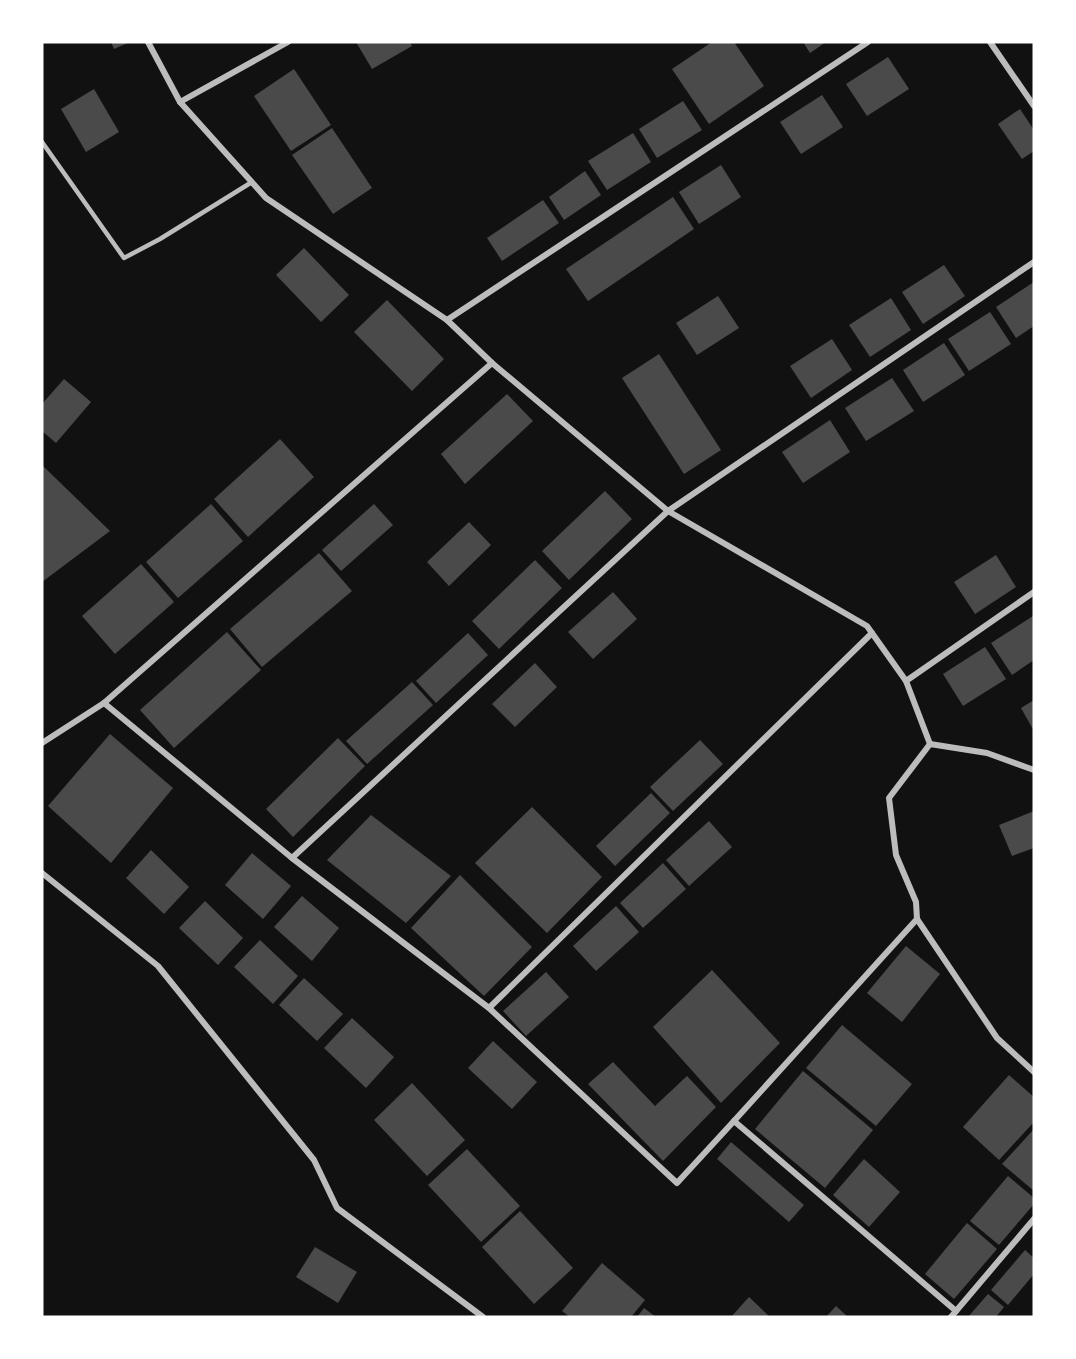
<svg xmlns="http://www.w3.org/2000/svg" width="1076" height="1359" viewBox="0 0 1076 1359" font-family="Mulish,sans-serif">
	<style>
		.building { fill: #4a4a4a }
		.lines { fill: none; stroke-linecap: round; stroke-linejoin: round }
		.service { stroke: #bcbcbc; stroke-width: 4.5 }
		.minor { stroke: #bcbcbc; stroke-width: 6 }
	</style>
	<rect width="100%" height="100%" fill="#111"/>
	<g class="building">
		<polygon points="111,42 130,42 114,49"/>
		<polygon points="356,42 410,42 412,46 372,69"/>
		<polygon points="712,42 734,42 764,86 709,124 672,69"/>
		<polygon points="803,42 826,42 810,53"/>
		<polygon points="888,57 909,89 867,116 846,84"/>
		<polygon points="294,69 331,125 291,151 254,96"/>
		<polygon points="94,89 119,132 86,152 61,109"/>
		<polygon points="822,95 843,127 801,154 780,122"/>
		<polygon points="683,101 702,130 657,158 639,129"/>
		<polygon points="1020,109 1034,130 1034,151 1022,159 998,124"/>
		<polygon points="332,128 372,188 333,214 292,155"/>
		<polygon points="633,133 651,162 607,190 588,161"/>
		<polygon points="721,165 741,197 699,224 679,192"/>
		<polygon points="585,171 601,195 564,220 549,197"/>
		<polygon points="673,197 694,229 588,301 566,269"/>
		<polygon points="543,200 559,223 502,261 487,238"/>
		<polygon points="304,248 349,295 321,322 276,275"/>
		<polygon points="944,265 965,296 923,324 902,292"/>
		<polygon points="1034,282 1034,326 1016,338 996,307"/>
		<polygon points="718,296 739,328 697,355 676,323"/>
		<polygon points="891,298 911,330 870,357 849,325"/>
		<polygon points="387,300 444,359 412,391 354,332"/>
		<polygon points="990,312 1011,344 969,371 948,339"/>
		<polygon points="832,339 852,370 811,398 790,366"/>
		<polygon points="944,343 965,375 923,402 903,370"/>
		<polygon points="659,354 721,450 684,474 622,378"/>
		<polygon points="892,378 914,411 866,441 845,408"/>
		<polygon points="64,379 91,402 56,443 42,431 42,404"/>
		<polygon points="507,394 533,421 465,484 441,454"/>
		<polygon points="830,420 850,452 803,483 782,452"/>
		<polygon points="280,439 314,477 248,537 214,499"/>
		<polygon points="42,465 110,531 42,582"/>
		<polygon points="605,491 632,519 569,580 542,551"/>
		<polygon points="211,504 243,541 178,598 146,562"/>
		<polygon points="374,504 393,525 341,571 322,550"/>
		<polygon points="469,522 491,545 449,586 427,562"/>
		<polygon points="319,553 352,591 262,667 230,629"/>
		<polygon points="996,555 1016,587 975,614 954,582"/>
		<polygon points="535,560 562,588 499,649 472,621"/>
		<polygon points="141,564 174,602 115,654 82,616"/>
		<polygon points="613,592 637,619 593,659 568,632"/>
		<polygon points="1033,616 1034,660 1012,675 991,643"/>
		<polygon points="227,632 261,670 174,748 140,710"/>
		<polygon points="468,633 488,655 436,703 416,681"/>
		<polygon points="985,647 1006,679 963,706 943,674"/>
		<polygon points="535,663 557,687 515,727 492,704"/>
		<polygon points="412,682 433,705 367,764 346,741"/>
		<polygon points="1034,700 1034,731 1021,708"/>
		<polygon points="110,734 173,788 111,863 48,806"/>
		<polygon points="338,738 365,766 293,837 266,809"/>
		<polygon points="700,740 723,764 673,811 650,787"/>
		<polygon points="651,793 670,813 615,866 596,846"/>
		<polygon points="532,807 602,877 547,933 475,863"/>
		<polygon points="1034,811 1034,848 1012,856 999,825"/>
		<polygon points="371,815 451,876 406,923 327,860"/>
		<polygon points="709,821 732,847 689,886 666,860"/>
		<polygon points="151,850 189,887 164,914 126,878"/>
		<polygon points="252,853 291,886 263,919 225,885"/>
		<polygon points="663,863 686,889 643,928 620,903"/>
		<polygon points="460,875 532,947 484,996 411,928"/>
		<polygon points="302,896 339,928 312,961 274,927"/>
		<polygon points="205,901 243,938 218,965 179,928"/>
		<polygon points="616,906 639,932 596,971 573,946"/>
		<polygon points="260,940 298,976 273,1004 234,967"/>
		<polygon points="906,946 940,974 902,1022 867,993"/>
		<polygon points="712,970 780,1043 721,1103 653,1027"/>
		<polygon points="546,972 569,997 526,1036 503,1011"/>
		<polygon points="304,978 343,1014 317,1041 279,1005"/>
		<polygon points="352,1018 394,1057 366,1088 324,1048"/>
		<polygon points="842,1025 912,1084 876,1126 806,1068"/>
		<polygon points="493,1041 537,1082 512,1109 468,1068"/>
		<polygon points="613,1062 655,1106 687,1076 716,1107 663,1161 588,1084"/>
		<polygon points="803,1071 873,1130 825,1188 755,1129"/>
		<polygon points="1009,1075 1034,1097 1034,1122 999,1160 963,1127"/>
		<polygon points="412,1083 465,1140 427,1176 374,1120"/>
		<polygon points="1034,1129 1034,1191 1002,1164"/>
		<polygon points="731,1142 804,1205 789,1222 717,1159"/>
		<polygon points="467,1149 520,1206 481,1242 428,1185"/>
		<polygon points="864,1159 900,1192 869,1227 833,1195"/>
		<polygon points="1008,1176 1034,1198 1034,1204 999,1245 970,1221"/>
		<polygon points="520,1211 573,1268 534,1304 482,1247"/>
		<polygon points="967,1223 997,1249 954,1299 925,1274"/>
		<polygon points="315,1247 357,1272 338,1303 296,1277"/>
		<polygon points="1025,1250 1034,1258 1034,1274 1008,1305 991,1290"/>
		<polygon points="602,1263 645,1300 631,1317 570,1317 562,1311"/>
		<polygon points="988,1294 1004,1307 996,1317 968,1317"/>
		<polygon points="749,1297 770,1317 731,1317"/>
		<polygon points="836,1306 848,1317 826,1317"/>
		<polygon points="644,1308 656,1317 637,1317"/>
	</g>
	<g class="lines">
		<polyline class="service" points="42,142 124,258 160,239 252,182"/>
		<g class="minor">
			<polyline points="148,42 180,102 266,198 447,320 492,363 668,511 867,626 906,681 930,744"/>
			<polyline points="990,42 1034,106"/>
			<polyline points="180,102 288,42"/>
			<polyline points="447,320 868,42"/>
			<polyline points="906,681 1034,592"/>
			<polyline points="104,703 292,858 489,1008 677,1183 734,1121 956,1311"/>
			<polyline points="42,743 104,703 492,363"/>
			<polyline points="1034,770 987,753 930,744 889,798 896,855 916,902 917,919 997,1038 1034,1072"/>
			<polyline points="292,858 668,511 1034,262"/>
			<polyline points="42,873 158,966 314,1160 337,1208 483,1317"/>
			<polyline points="489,1008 872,633"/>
			<polyline points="734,1121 917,919"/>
			<polyline points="951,1317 1034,1219"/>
		</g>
	</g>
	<rect width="1076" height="1359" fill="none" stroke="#ffffff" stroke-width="87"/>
</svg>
